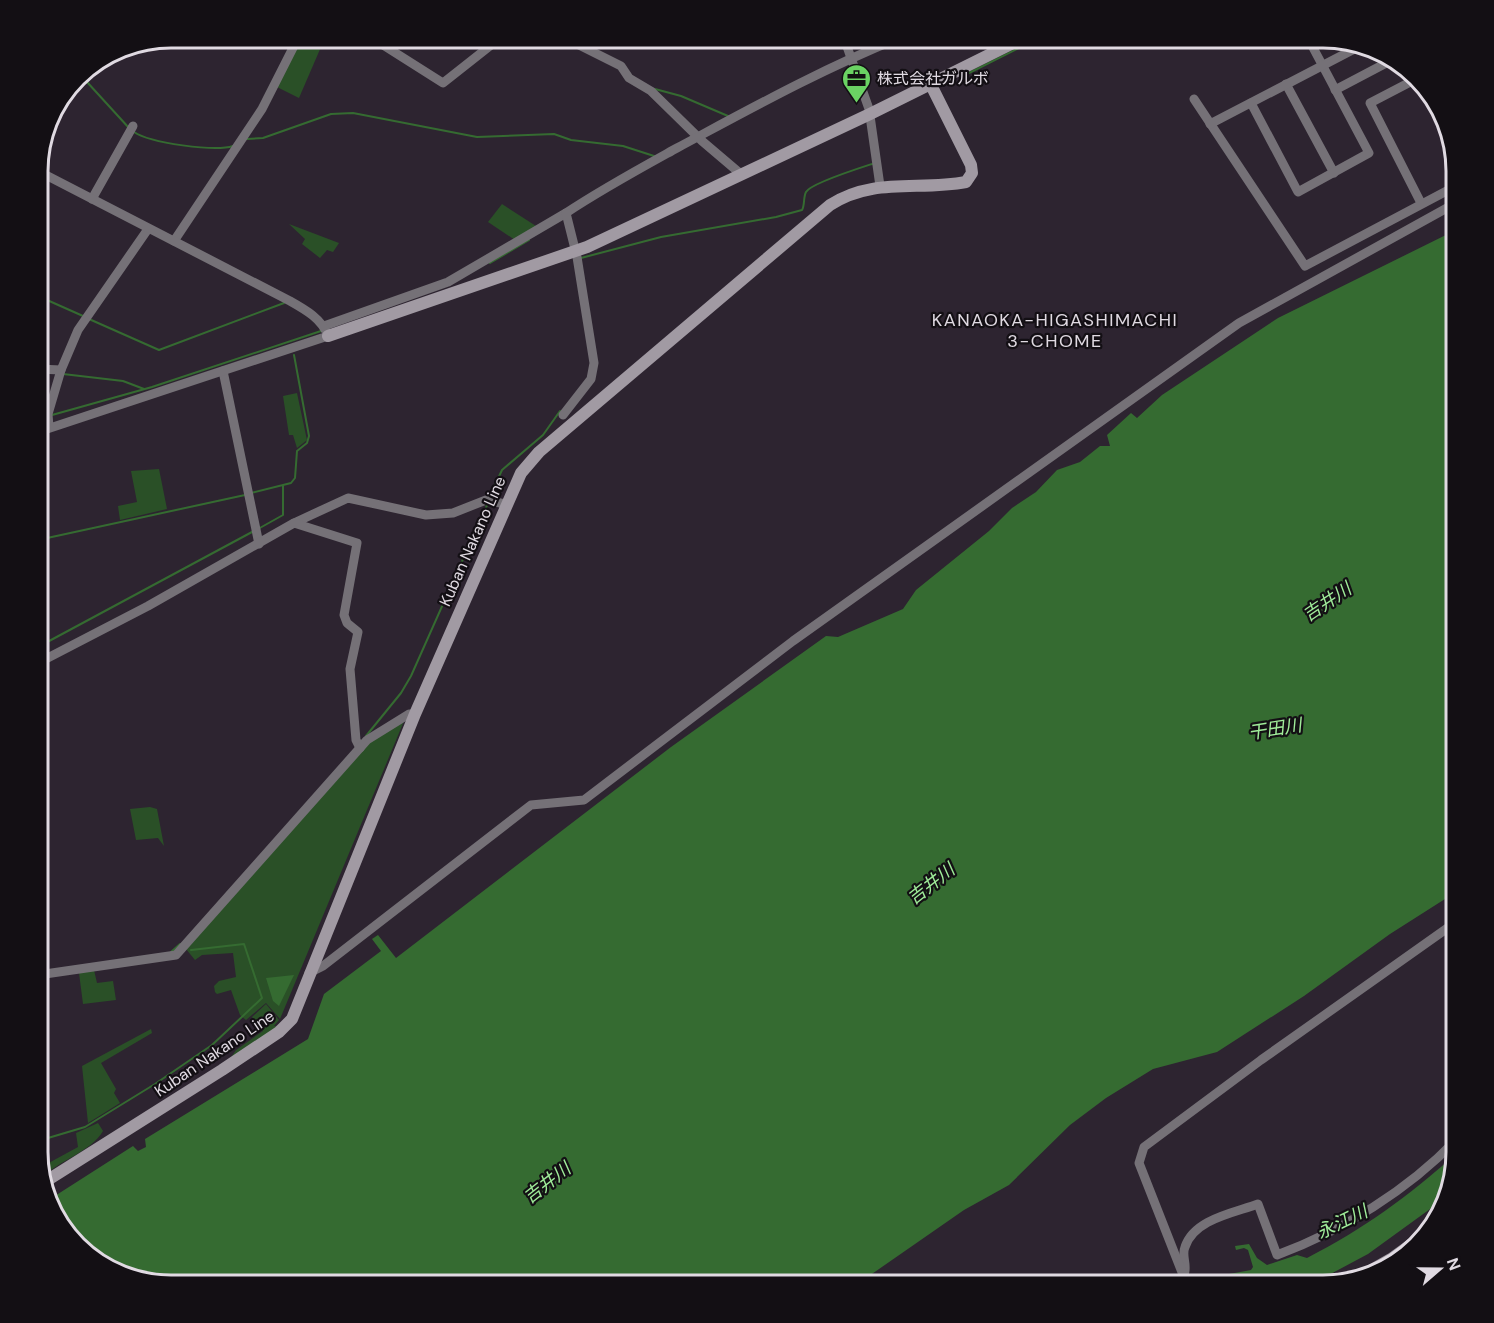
<svg xmlns="http://www.w3.org/2000/svg" width="1494" height="1323" viewBox="0 0 1494 1323" font-family="'DM Sans','Noto Sans JP',sans-serif">
	<style>
		.green { fill: #2a5027 }
		.water { fill: #356b31 }
		.lines { fill: none; stroke-linecap: round; stroke-linejoin: round }
		.stream { stroke: #356b31; stroke-width: 2 }
		.street { stroke: #757177; stroke-width: 9 }
		.secondary { stroke: #a19aa3; stroke-width: 12 }
		.labels { text-anchor: middle; stroke-width: 4.5; stroke-linejoin: round; paint-order: stroke }
		.poi-label { font-size: 16px; fill: #e0dae2; stroke: #130f14; text-anchor: start }
		.street-label { font-size: 16px; fill: #e0dae2; stroke: #130f14 }
		.neighbourhood-label { font-size: 18px; letter-spacing: 1.5px; fill: #e0dae2; stroke: #130f14 }
		.water-label { font-size: 18px; font-style: italic; fill: #a0ed9a; stroke: #130f14 }
		.rim { fill: none; stroke: #e0dae2; stroke-width: 3 }
	</style>
	<rect width="100%" height="100%" fill="#2d2430"/>
	<g class="green">
		<polygon points="300,38 323,38 324,40 299,98 275,86"/>
		<polygon points="502,204 536,226 515,240 488,222"/>
		<polygon points="289,224 339,243 333,252 327,250 320,258 302,244 305,239"/>
		<polygon points="297,393 307,440 297,448 293,435 289,435 283,396"/>
		<polygon points="159,469 167,509 120,520 118,506 137,502 131,471"/>
		<polygon points="404,721 280,1019 266,1003 246,1020 240,1015 231,990 217,994 215,992 214,986 219,981 236,977 233,953 202,955 195,960 186,949 370,741"/>
		<polygon points="150,807 157,809 164,846 158,838 136,840 130,809"/>
		<polygon points="94,970 97,983 113,981 116,1000 83,1004 79,973"/>
		<polygon points="266,1004 279,1020 274,1026 279,1026 228,1062 236,1050 263,1031 252,1017"/>
		<polygon points="151,1029 152,1033 101,1063 116,1089 114,1093 120,1103 88,1123 82,1066"/>
		<path d="M98,1123l5,8c-12,21 -44,29 -61,47l3,-13 33,-18 -2,-14z"/>
	</g>
	<g class="water">
		<polygon points="1456,230 1456,892 1390,934 1304,996 1217,1052 1153,1069 1106,1098 1070,1125 1009,1185 964,1210 856,1285 170,1285 119,1275 77,1247 47,1201 133,1146 138,1151 146,1147 145,1139 308,1039 324,994 381,951 372,939 378,935 396,958 671,747 826,636 838,637 903,609 916,590 989,531 1012,508 1036,492 1057,470 1080,462 1100,446 1110,446 1107,435 1131,413 1137,418 1162,395 1278,318"/>
		<polygon points="294,975 279,1006 273,1001 266,978"/>
		<path d="M1456,1154l-8,42 -80,58 -58,31h-105l24,-11 22,-4 2,-3 -5,-17 -4,-2 -8,2 -1,-4 14,-2 8,14 10,7 30,-10 10,3c58,-30 100,-61 149,-104z"/>
	</g>
	<g class="lines">
		<g class="stream">
			<polyline points="902,41 910,38"/>
			<polyline points="83,71 87,82 129,128"/>
			<polyline points="965,75 1039,38"/>
			<polyline points="655,89 681,96 728,116"/>
			<path d="M134,132c16,11 81,20 99,14"/>
			<polyline points="247,139 263,138 331,114 353,113 477,137 554,134 571,140 623,146 654,156"/>
			<path d="M581,258l80,-21 115,-20 26,-7c3,-5 1,-12 4,-18 5,-9 57,-25 69,-29"/>
			<polyline points="490,263 529,240"/>
			<polyline points="38,296 83,316"/>
			<polyline points="89,319 159,350 284,303"/>
			<polyline points="63,374 123,381 144,389"/>
			<polyline points="52,415 152,387 321,331"/>
			<polyline points="38,419 46,417"/>
			<polyline points="251,493 291,483 295,478 297,451 307,443 309,436 294,355"/>
			<polyline points="489,498 502,470 543,435 560,411"/>
			<polyline points="258,529 283,515 283,486"/>
			<polyline points="38,540 245,495"/>
			<polyline points="38,549 39,539"/>
			<polyline points="38,647 252,532"/>
			<polyline points="366,736 401,693 411,676 488,503"/>
			<polyline points="171,952 180,944"/>
			<polyline points="38,1144 48,1138 85,1127 155,1084 212,1045 262,998 244,944 191,950"/>
		</g>
		<g class="street">
			<polyline points="372,38 443,83 500,38"/>
			<polyline points="565,38 621,66 629,78 651,91 702,141 742,175"/>
			<polyline points="844,38 869,109 880,186"/>
			<polyline points="1418,78 1370,103 1421,203"/>
			<polyline points="1286,84 1334,173"/>
			<polyline points="1335,90 1392,60"/>
			<polyline points="1194,99 1305,266 1456,186"/>
			<polyline points="1251,103 1298,192 1369,153 1309,40"/>
			<polyline points="1210,124 1362,45"/>
			<polyline points="92,199 133,126"/>
			<polyline points="174,241 262,109 298,38"/>
			<polyline points="324,326 448,282 566,213"/>
			<polyline points="38,369 61,370"/>
			<polyline points="223,371 259,544"/>
			<path d="M563,415l28,-36 3,-16 -17,-106 -11,-44c36,-24 73,-44 111,-65 73,-39 145,-79 222,-110"/>
			<polyline points="46,426 49,427 48,414 61,370 78,330 148,229"/>
			<path d="M38,432l290,-96c-6,-17 -22,-26 -38,-35l-252,-130"/>
			<polyline points="294,523 348,498 426,515 453,513 486,500 505,504"/>
			<polyline points="38,663 148,606 294,523 357,543 344,615 347,623 358,632 350,669 356,740 360,748"/>
			<polyline points="309,973 323,966 531,805 584,800 793,641 1239,323 1456,203"/>
			<polyline points="38,975 176,955 367,740 409,714 415,714"/>
			<path d="M1184,1275c4,-10 -3,-19 1,-28 9,-28 49,-34 73,-43l19,51c65,-24 131,-65 179,-115"/>
			<polyline points="1187,1285 1139,1163 1144,1147 1261,1060 1456,922"/>
		</g>
		<g class="secondary">
			<polyline points="328,336 587,247 870,114 1023,38"/>
			<path d="M43,1183l179,-113 57,-38 13,-13 123,-305 106,-241 18,-21 291,-247c43,-28 89,-14 136,-23l6,-9 -1,-8 -40,-80"/>
			<polyline points="1356,1279 1391,1259 1427,1233"/>
		</g>
	</g>
	<defs>
		<symbol id="office-pin" viewBox="-11 -11 22 30"><path d="M0 17L-7.5 6A9.5 9.5 0 1 1 7.5 6Z" fill="#6ad363" stroke="#130f14"/><path d="M-6-3h4V-5.5h4V-3h4V5H-6ZM-1-4.5V-3h2v-1.5ZM-6 0V1H6V0Z" fill="#111"/></symbol>
	</defs>
	<g fill-rule="evenodd">
		<use href="#office-pin" x="840" y="62" width="33" height="45"/>
	</g>
	<g class="labels">
		<g class="poi-label">
			<text x="877" y="84">株式会社ガルボ</text>
		</g>
		<g class="street-label">
			<text transform="translate(472 541) rotate(-66)" y="6">Kuban Nakano Line</text>
			<text transform="translate(214 1053) rotate(-34)" y="6">Kuban Nakano Line</text>
		</g>
		<g class="neighbourhood-label">
			<text x="1055" y="326">KANAOKA-HIGASHIMACHI<tspan x="1055" dy="21">3-CHOME</tspan></text>
		</g>
		<g class="water-label">
			<text transform="translate(1327 602) rotate(-34)" y="6">吉井川</text>
			<text transform="translate(1275 729) rotate(-9)" y="6">干田川</text>
			<text transform="translate(931 884) rotate(-38)" y="6">吉井川</text>
			<text transform="translate(547 1183) rotate(-38)" y="6">吉井川</text>
			<text transform="translate(1342 1222) rotate(-26)" y="6">永江川</text>
		</g>
	</g>
	<path d="M0 0H1494V1323H0ZM171 48H1323A123 123 0 0 1 1446 171V1152A123 123 0 0 1 1323 1275H171A123 123 0 0 1 48 1152V171A123 123 0 0 1 171 48Z" fill="#130f14" fill-rule="evenodd"/>
	<path class="rim" d="M171 48H1323A123 123 0 0 1 1446 171V1152A123 123 0 0 1 1323 1275H171A123 123 0 0 1 48 1152V171A123 123 0 0 1 171 48Z"/>
	<g transform="translate(1440 1269) rotate(70)" stroke="#130f14" stroke-width="4.5" paint-order="stroke">
	<path d="M0-4.5L10 22L0 15L-10 22Z" fill="#e0dae2"/>
	<text y="-9" font-size="16" font-weight="bold" text-anchor="middle" fill="#e0dae2">N</text>
	</g>
</svg>
